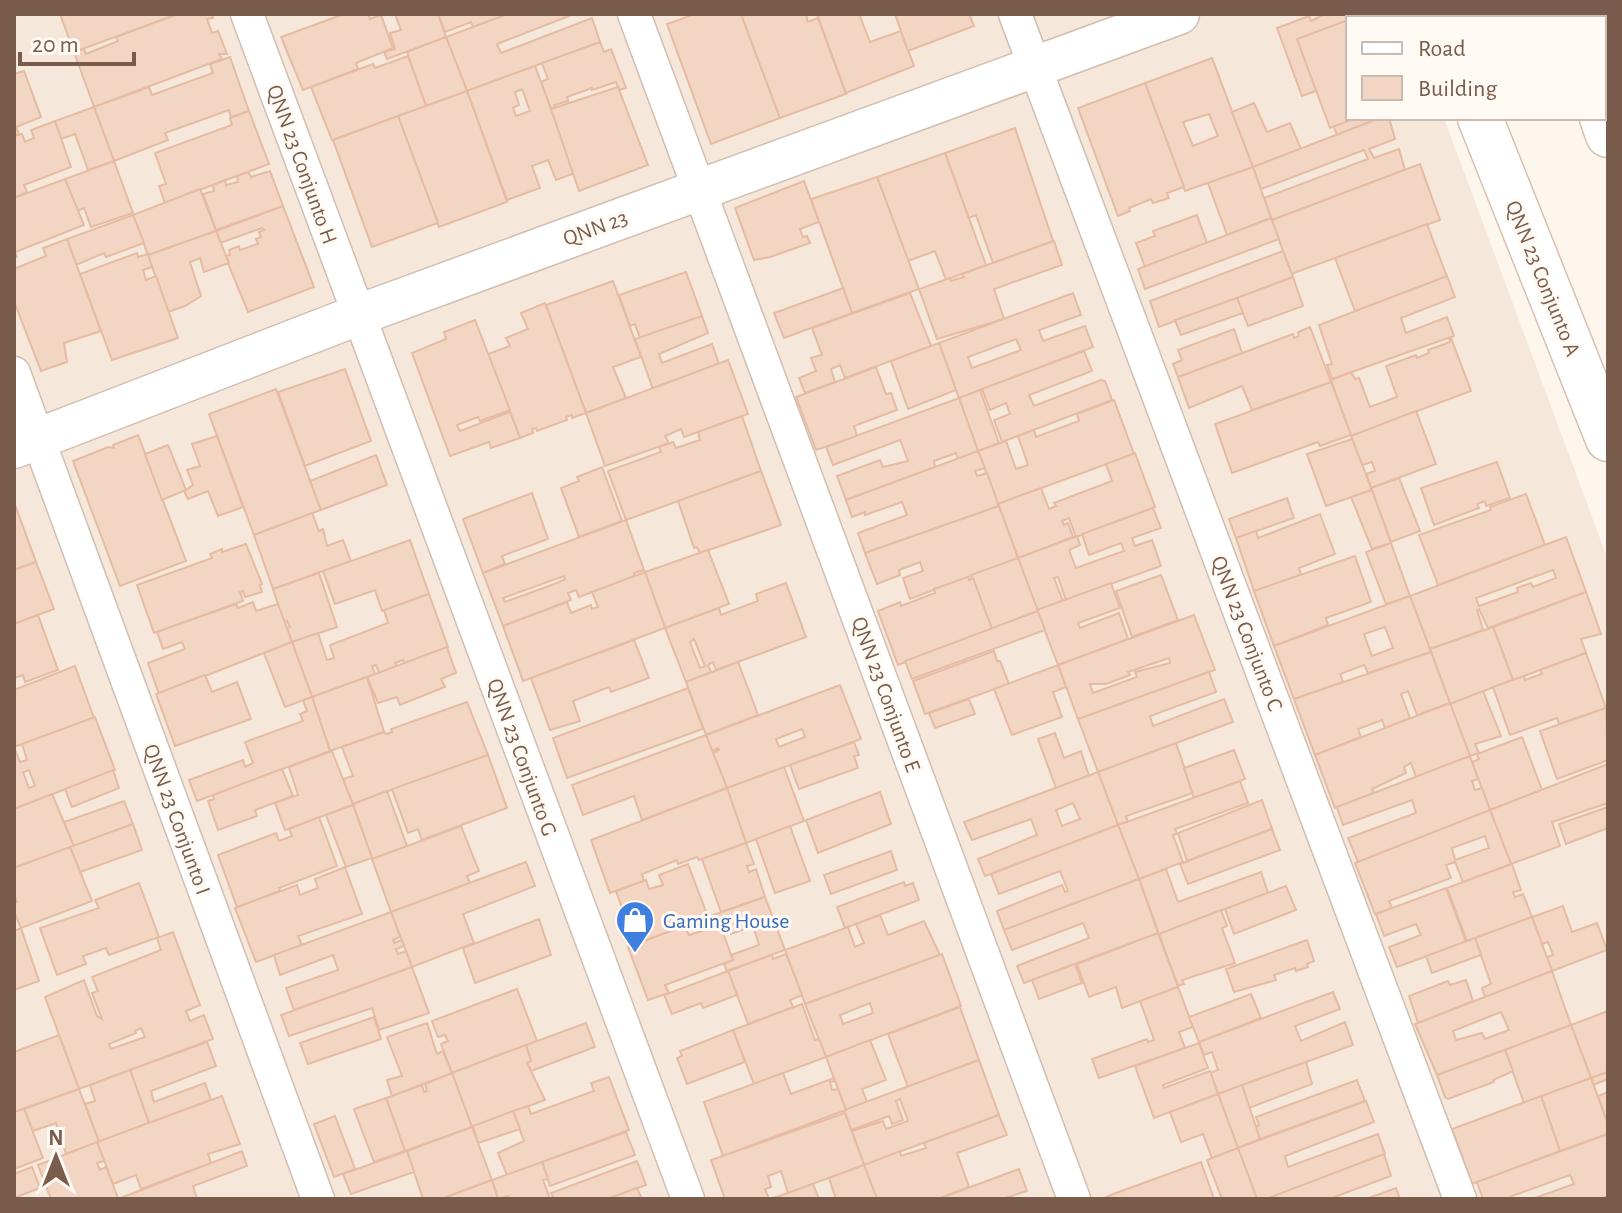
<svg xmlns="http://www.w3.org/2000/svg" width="1622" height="1213" viewBox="0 0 1622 1213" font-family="'Alegreya Sans',sans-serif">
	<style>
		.residential { fill: #f5e8da }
		.building { fill: #f3d5c3; stroke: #e6bba3; stroke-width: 2; fill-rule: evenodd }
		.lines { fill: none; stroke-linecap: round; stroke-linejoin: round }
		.minor-casing { stroke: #d1beb0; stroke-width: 35 }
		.tertiary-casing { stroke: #d1beb0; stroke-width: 43 }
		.secondary-casing { stroke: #d6c0b0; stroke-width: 47 }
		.minor { stroke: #fff; stroke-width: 32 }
		.tertiary { stroke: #fff; stroke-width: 40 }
		.secondary { stroke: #fff; stroke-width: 44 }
		.labels { text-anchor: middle; stroke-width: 6; stroke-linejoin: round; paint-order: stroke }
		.street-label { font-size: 22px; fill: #7a5c4d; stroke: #fffaf3 }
		.shop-label { font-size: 22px; fill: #366cbe; stroke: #fffaf3; text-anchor: start }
	</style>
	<rect width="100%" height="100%" fill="#fdf6ec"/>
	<polygon class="residential" points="14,14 1406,14 1407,18 1348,18 1348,118 1444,118 1608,560 1608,1199 14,1199"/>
	<g class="building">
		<polygon points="60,14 178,14 74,52"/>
		<polygon points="178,14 212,14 213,18 207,19 212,33 218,31 227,54 219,54 222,59 94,107 74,52 84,49 86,54 118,41 116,37"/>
		<polygon points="344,14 368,14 370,19 381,15 393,48 356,63 358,69 303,90 281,37"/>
		<polygon points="395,14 438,14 446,37 387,59 384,52 395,49 390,33 401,30"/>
		<polygon points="438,14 508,14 473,27 471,22 445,32"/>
		<polygon points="508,14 574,14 497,44 501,53 592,18 600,42 467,91 446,37"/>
		<polygon points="695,14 741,14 780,118 711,144 667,24"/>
		<polygon points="741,14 806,14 808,22 818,18 846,94 780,118"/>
		<polygon points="817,14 859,14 870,42 901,31 914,66 846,93"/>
		<polygon points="895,14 969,14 974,26 908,51"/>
		<polygon points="1325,14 1355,14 1356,18 1348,18 1348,118 1380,118 1337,135 1319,90 1302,96 1277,28 1309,16 1311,21"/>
		<polygon points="1348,20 1348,118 1356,118 1330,128 1297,39"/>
		<polygon points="446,37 467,91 426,106 407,52"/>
		<polygon points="600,42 604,52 611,49 626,88 619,90 616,82 592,90 592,88 567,97 568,101 554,105 556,108 551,109 541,82 548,79 542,63"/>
		<polygon points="408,56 426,106 332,140 311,87 373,64 375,68"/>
		<polygon points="230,57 249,111 231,117 229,110 165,133 168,140 114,161 94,107 149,87 152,95 213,73 210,64"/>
		<path d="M1212,58l41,109 -68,24 -40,-108zM1209,114l9,22 -25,10 -10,-24z"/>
		<path d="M535,66l40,107 -19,7 -8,-20 -16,6 8,22 -33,12 -40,-109zM522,89l8,22 -14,5 -3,-8 6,-3 -4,-13z"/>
		<polygon points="24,71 41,117 16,127 19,134 14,136 14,74"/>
		<polygon points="1145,83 1184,187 1167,193 1169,198 1153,203 1151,199 1129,208 1130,211 1118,216 1078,108"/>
		<polygon points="618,87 648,165 579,191 551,109"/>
		<polygon points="467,91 507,202 439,227 398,116"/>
		<polygon points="1254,103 1267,132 1290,123 1301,149 1253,167 1232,112"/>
		<polygon points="94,107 114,161 88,170 75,134 61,139 55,121"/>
		<polygon points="249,111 269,164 165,203 159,186 166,184 155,153 232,125 230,118"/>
		<polygon points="398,116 438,223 372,247 333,140"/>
		<polygon points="1380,118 1389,118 1395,139 1369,149 1374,158 1399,149 1405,170 1272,220 1264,198 1368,159 1364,150 1261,189 1253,167"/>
		<polygon points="55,121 71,167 24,185 27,192 14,198 14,136 22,134 25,142 34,138 31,130"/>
		<polygon points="1015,128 1053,241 993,263 976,215 969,218 968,216 945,153"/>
		<polygon points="945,153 986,265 946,280 935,251 908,261 877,177"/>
		<polygon points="114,161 133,213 91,227 84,208 77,211 65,179"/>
		<polygon points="1420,164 1440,220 1291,274 1272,220"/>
		<polygon points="1253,167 1271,218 1227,235 1208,183"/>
		<polygon points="270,171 283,206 216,230 203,194 214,191 213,185 225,180 226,185 238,182 237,176 248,172 251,177"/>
		<polygon points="877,177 919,289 852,313 811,199"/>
		<polygon points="65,179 84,225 15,252 17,257 14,258 14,198"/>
		<polygon points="804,181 819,222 800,229 803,237 807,236 810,243 770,257 754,260 735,208"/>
		<polygon points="200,189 216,231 148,255 133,215"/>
		<polygon points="283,206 314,287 248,312 225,256 230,255 229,250 239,246 240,250 258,244 256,239 261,237 259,232 264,230 262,228 220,243 216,231"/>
		<polygon points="133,215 144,243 106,257 104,253 76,265 67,239"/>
		<polygon points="1197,215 1207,243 1145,267 1136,243 1155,236 1153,231"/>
		<polygon points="1271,218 1279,239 1145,289 1138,269"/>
		<polygon points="1427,224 1447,277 1355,311 1335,258"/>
		<polygon points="216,231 229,263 204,272 200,258 190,262 201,296 185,306 168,312 148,255"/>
		<polygon points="67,239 101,331 64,343 67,362 41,371 14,301 14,269 46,256 43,248"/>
		<polygon points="1054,241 1062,265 994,289 1004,319 937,339 919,289 950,278 951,281 964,277 962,274"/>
		<polygon points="1283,251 1293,277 1159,327 1150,301"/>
		<polygon points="137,253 138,257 148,254 152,267 143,270 146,280 156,276 178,338 112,360 80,274"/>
		<polygon points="686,272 702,316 640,338 635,324 630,326 619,295"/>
		<polygon points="1447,276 1455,297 1401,318 1406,333 1447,317 1454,336 1332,379 1327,365 1332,364 1319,325"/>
		<polygon points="1293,277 1303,306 1248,326 1237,298"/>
		<polygon points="613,281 641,357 613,367 626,398 586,413 546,305"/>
		<polygon points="843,288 852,313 784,338 774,313"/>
		<polygon points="910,293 931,346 845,378 840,365 831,369 835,382 805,393 799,378 816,371 811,358 822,355 812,328"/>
		<path d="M1073,293l8,22 -42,15 4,11 42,-15 8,21 -134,51 -20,-55zM1016,339l5,11 -49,18 -4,-11z"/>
		<polygon points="1237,298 1243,313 1181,335 1175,320"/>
		<polygon points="545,303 586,413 572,418 572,415 566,417 567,420 537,431 536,428 532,429 533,433 520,438 488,354 510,346 506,338 528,329 521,313"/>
		<polygon points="702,316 708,333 659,354 662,363 712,344 719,364 653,389 635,339"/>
		<polygon points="475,320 510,410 480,421 478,417 457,425 460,431 510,412 520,438 491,448 489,442 450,456 412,353 446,339 444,332"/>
		<polygon points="1310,327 1331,382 1252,410 1242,386 1189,408 1178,377 1293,334 1294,338 1299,336 1298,332"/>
		<polygon points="1234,329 1242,353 1178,377 1173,364 1182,360 1178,350"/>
		<polygon points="1449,338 1451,338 1471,391 1351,436 1331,380 1351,372 1355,379 1359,378 1370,407 1397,397 1386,366 1416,355 1417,358 1429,353 1428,350 1450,342"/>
		<polygon points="939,343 956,390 908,409 891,361"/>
		<polygon points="1084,351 1092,371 1029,395 1034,406 1101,380 1105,381 1112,400 1002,442 994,420 1010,414 1006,403 990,410 982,389"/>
		<polygon points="728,360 748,414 684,437 681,429 665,436 669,443 605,466 586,413"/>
		<polygon points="876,367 886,394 891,393 897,410 854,426 857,436 816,450 796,397"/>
		<polygon points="345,369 371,441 305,466 278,392"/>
		<polygon points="1331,382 1351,435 1320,446 1318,442 1232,473 1215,424"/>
		<polygon points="276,389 321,510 254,535 209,414"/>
		<polygon points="980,390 999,443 978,451 959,398"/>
		<polygon points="959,398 978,451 958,459 956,453 934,461 935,467 846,500 837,476 880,460 883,467 908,461 900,440 833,465 826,447"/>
		<polygon points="1114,400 1134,454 998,504 978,451 1006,441 1016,469 1028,465 1018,436 1034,430 1036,437 1079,421 1077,414"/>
		<polygon points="1416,411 1436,464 1371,488 1366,474 1375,471 1372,462 1362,465 1351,436"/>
		<polygon points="742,416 761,471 626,520 608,471 661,452 659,447 673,442 676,448 700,440 698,432"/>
		<polygon points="138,435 186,561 120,586 73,461 108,447 114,448 113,445"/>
		<polygon points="217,436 243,507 218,516 208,491 188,499 184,491 193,485 187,470 200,466 192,444"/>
		<polygon points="1352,439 1372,490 1326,506 1307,454"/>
		<polygon points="168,445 186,490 162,500 145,454"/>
		<polygon points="978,451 985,468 975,471 977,476 987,473 999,506 865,553 858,533 907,515 902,502 865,515 865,512 852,517 846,500"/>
		<polygon points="1135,453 1155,507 1076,537 1069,518 1062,521 1064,525 1068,523 1073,537 1018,558 998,504 1041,488 1049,509 1056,506 1054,503 1112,481 1106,464"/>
		<polygon points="376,455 387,485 321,510 310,481"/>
		<polygon points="1497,462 1510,498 1486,506 1485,501 1477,504 1479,508 1434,525 1421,488"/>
		<polygon points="602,467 622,521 579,537 561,488 579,481 577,477"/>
		<polygon points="761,471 781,525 700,553 697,547 694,548 678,501"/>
		<polygon points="1399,478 1420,531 1391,542 1371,488"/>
		<polygon points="1372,490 1391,543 1372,549 1351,497"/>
		<polygon points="532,493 548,539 502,556 505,564 483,573 463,519"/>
		<polygon points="1526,494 1545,545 1438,585 1419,535 1491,510 1490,507"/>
		<polygon points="1287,498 1294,518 1236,538 1229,519"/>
		<polygon points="14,502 36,562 14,570"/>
		<polygon points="999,506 1018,558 910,599 903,578 923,571 920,562 899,570 900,575 877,584 865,553"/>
		<polygon points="1153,508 1161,528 1132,538 1135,546 1152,540 1161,566 1066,600 1058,577 1054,578 1063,601 1037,610 1018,558 1077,536 1080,545 1069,550 1076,568 1124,551 1121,543 1089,555 1082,534"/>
		<polygon points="312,513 319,531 323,529 327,546 343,540 351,561 273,589 254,535"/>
		<polygon points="1320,514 1335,554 1299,568 1301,575 1254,591 1236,538 1256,531 1258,538"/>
		<path d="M626,520l18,50 -10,3 1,3 -56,21 -3,-7 -8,3 3,7 -68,26 -20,-53zM564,576l1,3 -8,4 -52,19 -2,-4z"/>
		<path d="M1566,537l20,55 -98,36 -9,-19 -2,1 6,20 -53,19 -20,-53zM1553,570l3,8 -23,9 -2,-4 -14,5 1,4 -39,14 -3,-8z"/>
		<polygon points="410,540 429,594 382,611 375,590 335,604 323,571"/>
		<polygon points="1391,543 1410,596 1386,604 1366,552"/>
		<polygon points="246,544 262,584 260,585 262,592 245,597 243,591 240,592 243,601 154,633 137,585 212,558 210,554 222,549 222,552"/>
		<polygon points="708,550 729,604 665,628 645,572"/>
		<polygon points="1355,556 1371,602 1326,618 1328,625 1274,646 1254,591"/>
		<polygon points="1018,558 1038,611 992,629 971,575"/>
		<polygon points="36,562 54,609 14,624 14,570"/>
		<polygon points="645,572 665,628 523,681 503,626 567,602 571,613 591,605 592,609 598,607 592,592"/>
		<polygon points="319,573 337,627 292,642 287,628 290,627 287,621 284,622 273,589"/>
		<polygon points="1161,575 1178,620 1132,637 1116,591"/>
		<polygon points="968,577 969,580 973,578 992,629 898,665 878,611 900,602 901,606 935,593 934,589"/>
		<path d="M786,583l20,54 -90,33 -3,-8 -5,3 3,7 -25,10 -21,-54 54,-20 2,7 37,-14 -2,-7zM694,639l11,27 -5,2 -10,-26z"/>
		<polygon points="1111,583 1120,608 1078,623 1080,628 1119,613 1128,639 1058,665 1037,610"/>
		<polygon points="1586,592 1601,634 1581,639 1586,653 1513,680 1493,627"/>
		<polygon points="429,594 448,647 405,663 403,660 395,663 397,666 379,673 376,665 372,666 375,674 312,697 292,642 318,633 327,660 334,658 330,645 388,623 384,610"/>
		<path d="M1410,596l21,56 -63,21 -4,-8 -24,9 3,8 -49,17 -20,-53zM1385,627l8,21 -21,8 -8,-22z"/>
		<polygon points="253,602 256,611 278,604 292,642 159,694 148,663 185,649 182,642 163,649 157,632 236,604 238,608"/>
		<polygon points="1038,611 1045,630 912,679 905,661"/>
		<polygon points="38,615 58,670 25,682 23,675 14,678 14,624"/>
		<path d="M1194,615l21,55 -137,49 -20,-54zM1169,658l1,5 -35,9 2,5 -44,16 -3,-9h16l24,-9 -2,-3z"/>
		<polygon points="1493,627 1513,680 1450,704 1430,649"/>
		<polygon points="634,640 649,678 611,692 609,687 573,701 580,721 550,730 531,678"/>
		<polygon points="292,642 312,697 285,707 264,653"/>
		<polygon points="447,647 456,673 441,679 445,687 400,705 397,697 378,703 367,677"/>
		<polygon points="994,651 997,661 1000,661 1009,684 925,714 913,681"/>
		<polygon points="1431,652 1450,703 1417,715 1408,691 1401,694 1410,718 1385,728 1382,720 1358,729 1361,737 1315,755 1294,699"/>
		<polygon points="1586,653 1606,708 1559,724 1557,718 1510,735 1493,687 1524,676 1525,680 1542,674 1540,670"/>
		<polygon points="738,662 758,715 706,735 686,682"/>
		<polygon points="1058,665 1066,687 1053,692 1062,717 1012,735 994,689"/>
		<polygon points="75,666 94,718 14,747 14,690"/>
		<polygon points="1209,672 1216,692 1150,716 1153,726 1224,699 1233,722 1098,772 1078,719"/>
		<polygon points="205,675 212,692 237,682 251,719 175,746 156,694"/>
		<polygon points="367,677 384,732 330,751 312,697"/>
		<path d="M840,685l21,54 -134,49 -14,-35 6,-3 -1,-2 -6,3 -6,-16zM802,729l3,8 -26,10 -3,-8z"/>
		<polygon points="688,688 703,729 567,778 553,738"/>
		<polygon points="1483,691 1501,736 1475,744 1479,753 1470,756 1450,704"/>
		<polygon points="312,697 330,751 197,801 189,780 243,760 245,767 253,763 245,742 303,721 300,714 307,711 303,700"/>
		<polygon points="969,699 975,714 935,728 929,713"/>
		<polygon points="467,702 488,755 353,804 343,779 353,776 342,747 384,732 386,734 392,732 391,729"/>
		<polygon points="1450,703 1470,756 1416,777 1411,763 1404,767 1406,773 1372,789 1374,793 1335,808 1315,755"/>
		<polygon points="1606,708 1608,760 1557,779 1540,731"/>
		<path d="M95,717l20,53 -101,39v-62l6,15 7,-2 -5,-16zM29,770l6,16 -6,2 -6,-16z"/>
		<polygon points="1055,733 1064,758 1081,751 1089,776 1056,788 1038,739"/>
		<polygon points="706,735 727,788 642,820 634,796 583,815 572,785"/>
		<polygon points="1522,737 1542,790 1490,810 1472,762 1479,759 1477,754"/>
		<polygon points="854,742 859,755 854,756 858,768 799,789 790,765"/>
		<polygon points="1176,743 1193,793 1126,816 1128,822 1118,825 1098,772"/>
		<polygon points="1234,750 1245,779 1194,798 1184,768"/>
		<polygon points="332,751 353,805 285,830 275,803 298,795 289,767"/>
		<polygon points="488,755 507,808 422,840 418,829 408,833 392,789"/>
		<polygon points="1470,756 1478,779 1472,781 1475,790 1482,788 1490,810 1358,862 1348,838 1416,813 1412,800 1343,825 1337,807"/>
		<polygon points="1608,764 1608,803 1552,822 1560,846 1511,864 1490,810"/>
		<polygon points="784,767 804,821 746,843 727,788"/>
		<polygon points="282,769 293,796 255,810 257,816 218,830 208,801 214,799 213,795"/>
		<polygon points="113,770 119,788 72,807 65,789"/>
		<path d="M1098,772l20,53 -133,51 -7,-17 59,-24 -6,-16 -59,21 -8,-18zM1073,803l7,16 -18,7 -6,-16z"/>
		<polygon points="1240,781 1248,803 1175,829 1177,834 1173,835 1183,862 1139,879 1118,825"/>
		<polygon points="727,788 746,843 699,860 697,857 678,864 677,860 642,874 644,881 610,893 591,840"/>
		<polygon points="387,791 407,846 372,859 353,804"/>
		<polygon points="880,792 891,824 818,853 806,820"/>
		<polygon points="52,794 74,846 14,868 14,809"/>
		<polygon points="1262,800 1272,829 1187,861 1178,833"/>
		<polygon points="124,801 133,824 74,846 64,822"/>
		<polygon points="353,805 372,858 346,867 326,815"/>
		<polygon points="1608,807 1608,828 1566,844 1559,824"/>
		<path d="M1490,810l21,54 -48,18 -8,-20 -9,3 5,13 -62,23 3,7 -17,6 -20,-51zM1485,836l4,12 -34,12 -3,-12z"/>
		<polygon points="319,817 337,866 279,888 280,891 237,907 218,855 276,833 279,841 292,836 289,829"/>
		<polygon points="133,824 142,850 80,872 70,847"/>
		<polygon points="1118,825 1139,879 1004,930 997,911 1062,885 1065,892 1068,891 1060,871 999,894 991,874"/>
		<polygon points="461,826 479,871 467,876 470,883 391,912 372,859"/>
		<polygon points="790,826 810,881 775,893 756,839"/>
		<polygon points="1272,829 1280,850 1188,884 1180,864"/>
		<polygon points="746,843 754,864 747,866 749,872 756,869 765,897 721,912 702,859"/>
		<polygon points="70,847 92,901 21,928 14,912 14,903 17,902 14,893 14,868"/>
		<polygon points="891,851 897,870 831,894 824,875"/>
		<polygon points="526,862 535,886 463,914 474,943 412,967 391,912"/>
		<polygon points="688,864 708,917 686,926 681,918 674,921 677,929 635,944 616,891 646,880 649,889 663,885 659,875"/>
		<polygon points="1512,864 1521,890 1513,892 1515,897 1523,894 1532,917 1467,941 1447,888"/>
		<polygon points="345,867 362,914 298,936 302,945 256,962 235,908 297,885 300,895 318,888 315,879"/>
		<polygon points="1166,869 1178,902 1261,872 1268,893 1159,934 1139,879"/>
		<polygon points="1139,879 1158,933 1024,983 1017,966 1089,938 1083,923 1012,950 1004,930"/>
		<polygon points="904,882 905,886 913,883 919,900 845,928 837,907"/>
		<polygon points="139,883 159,937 109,955 106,948 83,956 86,964 57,975 40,928 99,908 95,900"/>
		<polygon points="1286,886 1296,910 1234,934 1225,909"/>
		<polygon points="1446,888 1466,942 1397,967 1389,947 1421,935 1416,924 1384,936 1376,914"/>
		<polygon points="765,897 785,950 727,971 724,964 733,960 731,955 759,945 753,926 731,934 729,929 722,931 716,914"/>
		<polygon points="1563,906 1572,932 1597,923 1607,950 1552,971 1547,957 1553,955 1548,942 1542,944 1532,917"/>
		<polygon points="1221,910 1227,926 1222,928 1235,963 1182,980 1184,984 1178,986 1159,934"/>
		<polygon points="391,912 400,937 393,940 394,943 402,940 404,946 396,949 398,954 406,951 412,967 294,1010 286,988 338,970 333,955 280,975 274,955"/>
		<polygon points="716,914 733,960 665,985 669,993 648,1000 628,947 684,926 689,935 702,931 698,921"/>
		<polygon points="880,915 888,935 924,921 940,955 805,1004 785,950 848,927 855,947 864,943 856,924"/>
		<polygon points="1532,917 1552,971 1485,997 1482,988 1491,984 1475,938"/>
		<polygon points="539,919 551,955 475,983 463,948"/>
		<polygon points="21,928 39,981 14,990 14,931"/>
		<path d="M173,932l27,73 -14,6 4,10 14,-6 9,24 -134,50 -34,-92 39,-17 13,36 5,3 -10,-26 6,-2 -6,-14 69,-27 -4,-12zM141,1028l4,9 -34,12 -2,-5 27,-11 -1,-2z"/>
		<polygon points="1158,933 1178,987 1122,1008 1116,987 1089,997 1077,964"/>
		<polygon points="1475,938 1481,955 1432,973 1426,956"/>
		<polygon points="1307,940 1314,961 1307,964 1308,967 1296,971 1295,968 1274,975 1276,980 1234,992 1226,969"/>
		<polygon points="786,954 802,995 790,1000 793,1007 748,1024 728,971 772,955 773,959"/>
		<path d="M942,954l19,52 -135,51 -21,-53zM870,1003l3,10 -30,11 -3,-9z"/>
		<polygon points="1075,964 1082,983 1039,999 1032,980"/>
		<polygon points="412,967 429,1013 379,1030 372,1008 289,1036 281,1015"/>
		<polygon points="728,971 737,995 703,1008 701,1003 672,1014 664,995"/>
		<path d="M1552,971l19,54 -134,50 -22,-51zM1501,1012l8,18 -24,9 -3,-6 -26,7 -3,-9z"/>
		<polygon points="1466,980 1473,1001 1418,1023 1409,996 1448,981 1450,985"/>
		<polygon points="1178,987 1193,1027 1179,1032 1185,1048 1099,1078 1092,1059 1147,1039 1148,1042 1154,1040 1140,1001"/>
		<polygon points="517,989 537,1041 452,1073 441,1044 448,1041 445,1035 438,1037 432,1021"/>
		<polygon points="1333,992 1340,1009 1295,1026 1301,1041 1345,1022 1353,1045 1218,1094 1210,1073 1218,1070 1212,1052 1204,1055 1199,1042"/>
		<polygon points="1251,994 1261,1018 1199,1042 1189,1017"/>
		<polygon points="802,1004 815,1040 819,1039 826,1057 754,1084 733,1030"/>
		<polygon points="960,1007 979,1060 908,1087 888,1034"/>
		<polygon points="1608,1011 1608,1072 1591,1078 1571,1025"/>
		<polygon points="374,1017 381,1039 308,1064 300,1043"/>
		<polygon points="427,1023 437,1054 443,1051 452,1073 392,1096 387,1080 402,1076 387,1037"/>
		<polygon points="586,1023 595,1047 531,1071 527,1063 531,1061 526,1045"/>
		<polygon points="1571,1025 1591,1078 1524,1103 1505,1050"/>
		<polygon points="733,1030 745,1062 687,1084 677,1058 682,1056 680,1051"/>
		<polygon points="59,1035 79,1089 14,1112 14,1052"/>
		<polygon points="870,1040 886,1080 862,1089 867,1102 846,1110 826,1057"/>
		<polygon points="207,1042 216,1066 151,1091 154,1102 205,1083 211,1100 149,1123 130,1070"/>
		<polygon points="1199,1043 1208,1068 1163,1085 1164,1088 1210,1071 1218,1094 1154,1118 1135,1066"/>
		<polygon points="526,1045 531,1061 527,1063 545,1100 472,1127 452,1073"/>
		<polygon points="1505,1050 1513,1071 1493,1080 1494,1082 1448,1099 1445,1097 1437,1075"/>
		<polygon points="979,1060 999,1115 864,1165 852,1131 883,1121 886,1129 908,1121 900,1099 896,1101 903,1120 892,1124 889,1116 851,1130 844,1110"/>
		<polygon points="1306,1062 1312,1084 1249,1108 1242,1085"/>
		<polygon points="130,1070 149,1123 99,1142 85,1104 95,1101 90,1085"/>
		<polygon points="1608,1072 1608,1079 1593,1085 1591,1078"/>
		<polygon points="452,1073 472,1127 405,1151 386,1098 422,1085 424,1092 427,1091 425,1084"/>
		<polygon points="783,1073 791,1094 834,1078 835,1081 830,1082 832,1090 838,1089 846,1110 723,1156 704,1102"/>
		<polygon points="609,1077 629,1130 507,1175 498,1153 524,1141 513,1111 528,1106 531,1114 594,1091 591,1083"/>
		<polygon points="1591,1078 1608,1124 1608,1134 1560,1151 1541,1096"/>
		<polygon points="1357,1080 1365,1101 1260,1139 1256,1127 1259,1125 1256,1117"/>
		<polygon points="1242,1085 1260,1139 1238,1148 1218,1094"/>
		<polygon points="79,1089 99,1142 66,1154 56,1123 33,1131 24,1109"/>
		<polygon points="1608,1092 1608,1124 1598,1096"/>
		<polygon points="1218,1094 1238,1148 1212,1158 1203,1134 1181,1142 1170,1112"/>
		<polygon points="222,1096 240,1144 208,1154 211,1163 141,1189 136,1175 113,1184 97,1142"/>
		<polygon points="1541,1096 1560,1151 1472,1184 1452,1129"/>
		<polygon points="386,1098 405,1151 374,1162 354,1109"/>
		<polygon points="1366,1101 1374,1122 1285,1156 1288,1167 1378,1134 1385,1154 1266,1199 1257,1199 1238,1148"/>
		<polygon points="24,1109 43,1158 14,1169 14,1112"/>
		<polygon points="513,1111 520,1129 478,1143 473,1126"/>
		<polygon points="845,1113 864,1165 788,1193 781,1171 768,1176 771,1187 765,1189 769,1199 725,1199 711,1160"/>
		<polygon points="999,1115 1007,1135 957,1153 969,1187 938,1199 877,1199 864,1165 900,1151 901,1156 926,1148 924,1143"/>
		<polygon points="335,1116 355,1169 334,1177 314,1124"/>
		<polygon points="472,1127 492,1180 441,1199 423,1199 407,1151"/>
		<polygon points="626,1132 635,1155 550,1186 542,1162"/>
		<polygon points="1608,1134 1608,1196 1600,1199 1532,1199 1574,1184 1570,1175 1504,1199 1483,1199 1477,1182"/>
		<polygon points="97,1142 104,1161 97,1163 100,1170 106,1167 118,1198 51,1199 38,1165"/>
		<polygon points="1238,1148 1257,1199 1222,1199 1207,1160"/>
		<polygon points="242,1151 247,1166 193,1186 197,1199 118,1199"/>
		<polygon points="407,1151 414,1172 351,1194 343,1174"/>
		<polygon points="1384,1154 1391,1176 1329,1199 1266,1199"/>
		<polygon points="637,1161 646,1185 607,1199 554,1199 551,1193"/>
		<polygon points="542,1162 548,1179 543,1180 550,1199 509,1199 508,1196 498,1199 492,1180"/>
		<polygon points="1201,1162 1214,1199 1102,1199 1116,1193"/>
		<polygon points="864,1165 877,1199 836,1199 829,1178"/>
		<polygon points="32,1167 40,1188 14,1198 14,1174"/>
		<polygon points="1019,1169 1027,1191 1002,1199 938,1199"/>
		<polygon points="492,1180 498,1199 441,1199"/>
		<polygon points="813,1184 819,1199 770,1199 788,1193"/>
		<polygon points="637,1188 642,1199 607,1199"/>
		<polygon points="1396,1188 1400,1199 1366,1199"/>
	</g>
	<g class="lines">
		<defs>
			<g id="minor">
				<polyline points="247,14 688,1199"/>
				<polyline points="634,14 1074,1199"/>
				<polyline points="1015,14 1460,1199"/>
				<polyline points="14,373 318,1199"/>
			</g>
			<polyline id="tertiary" points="14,448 358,315 1179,14"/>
			<g id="secondary">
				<polyline points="1439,14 1441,18"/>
				<polyline points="1563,14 1564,18"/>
				<polyline points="1480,118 1608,439"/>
				<polyline points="1602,118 1608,135"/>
			</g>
		</defs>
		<use href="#minor" class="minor-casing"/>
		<use href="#tertiary" class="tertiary-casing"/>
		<use href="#secondary" class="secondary-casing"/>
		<use href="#minor" class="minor"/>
		<use href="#tertiary" class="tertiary"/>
		<use href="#secondary" class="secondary"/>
	</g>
	<defs>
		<symbol id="shop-pin" viewBox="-11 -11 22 30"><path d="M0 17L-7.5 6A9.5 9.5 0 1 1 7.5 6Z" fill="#3f7fe0" stroke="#fffaf3"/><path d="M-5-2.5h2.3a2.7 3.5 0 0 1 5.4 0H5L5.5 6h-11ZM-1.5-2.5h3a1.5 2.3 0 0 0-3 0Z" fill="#fff"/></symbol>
	</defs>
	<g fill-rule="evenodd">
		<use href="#shop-pin" x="613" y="898" width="44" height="60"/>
	</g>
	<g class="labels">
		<g class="street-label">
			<text transform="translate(303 164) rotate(70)" y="8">QNN 23 Conjunto H</text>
			<text transform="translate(595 227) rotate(-20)" y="8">QNN 23</text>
			<text transform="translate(1544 278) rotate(68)" y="8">QNN 23 Conjunto A</text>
			<text transform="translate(1248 633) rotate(69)" y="8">QNN 23 Conjunto C</text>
			<text transform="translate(887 694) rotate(70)" y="8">QNN 23 Conjunto E</text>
			<text transform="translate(523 757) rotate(70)" y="8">QNN 23 Conjunto G</text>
			<text transform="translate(178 819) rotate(70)" y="8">QNN 23 Conjunto I</text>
		</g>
		<g class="shop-label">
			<text x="663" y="928">Gaming House</text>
		</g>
	</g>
	<rect width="1622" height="1213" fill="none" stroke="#7a5c4d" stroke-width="32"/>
	<rect x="1346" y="16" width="260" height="104" fill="#fffaf3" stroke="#cabbb1" stroke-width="2"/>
	<rect x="1362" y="42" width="40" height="12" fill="#ffffff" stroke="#cabbb1" stroke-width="2"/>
	<text x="1418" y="56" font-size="24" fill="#7a5c4d">Road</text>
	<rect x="1362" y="76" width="40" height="24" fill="#f3d5c3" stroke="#cabbb1" stroke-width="2"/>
	<text x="1418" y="96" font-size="24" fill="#7a5c4d">Building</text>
	<g transform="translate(56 1157)" stroke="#fffaf3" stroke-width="6" paint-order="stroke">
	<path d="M0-6L14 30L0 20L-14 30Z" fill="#7a5c4d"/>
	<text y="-12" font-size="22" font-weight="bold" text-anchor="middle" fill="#7a5c4d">N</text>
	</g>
	<path d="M20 52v12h114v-12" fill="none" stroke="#7a5c4d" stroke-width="4"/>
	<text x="32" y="52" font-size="24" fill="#7a5c4d" stroke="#fffaf3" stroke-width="6" paint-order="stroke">20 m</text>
</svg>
